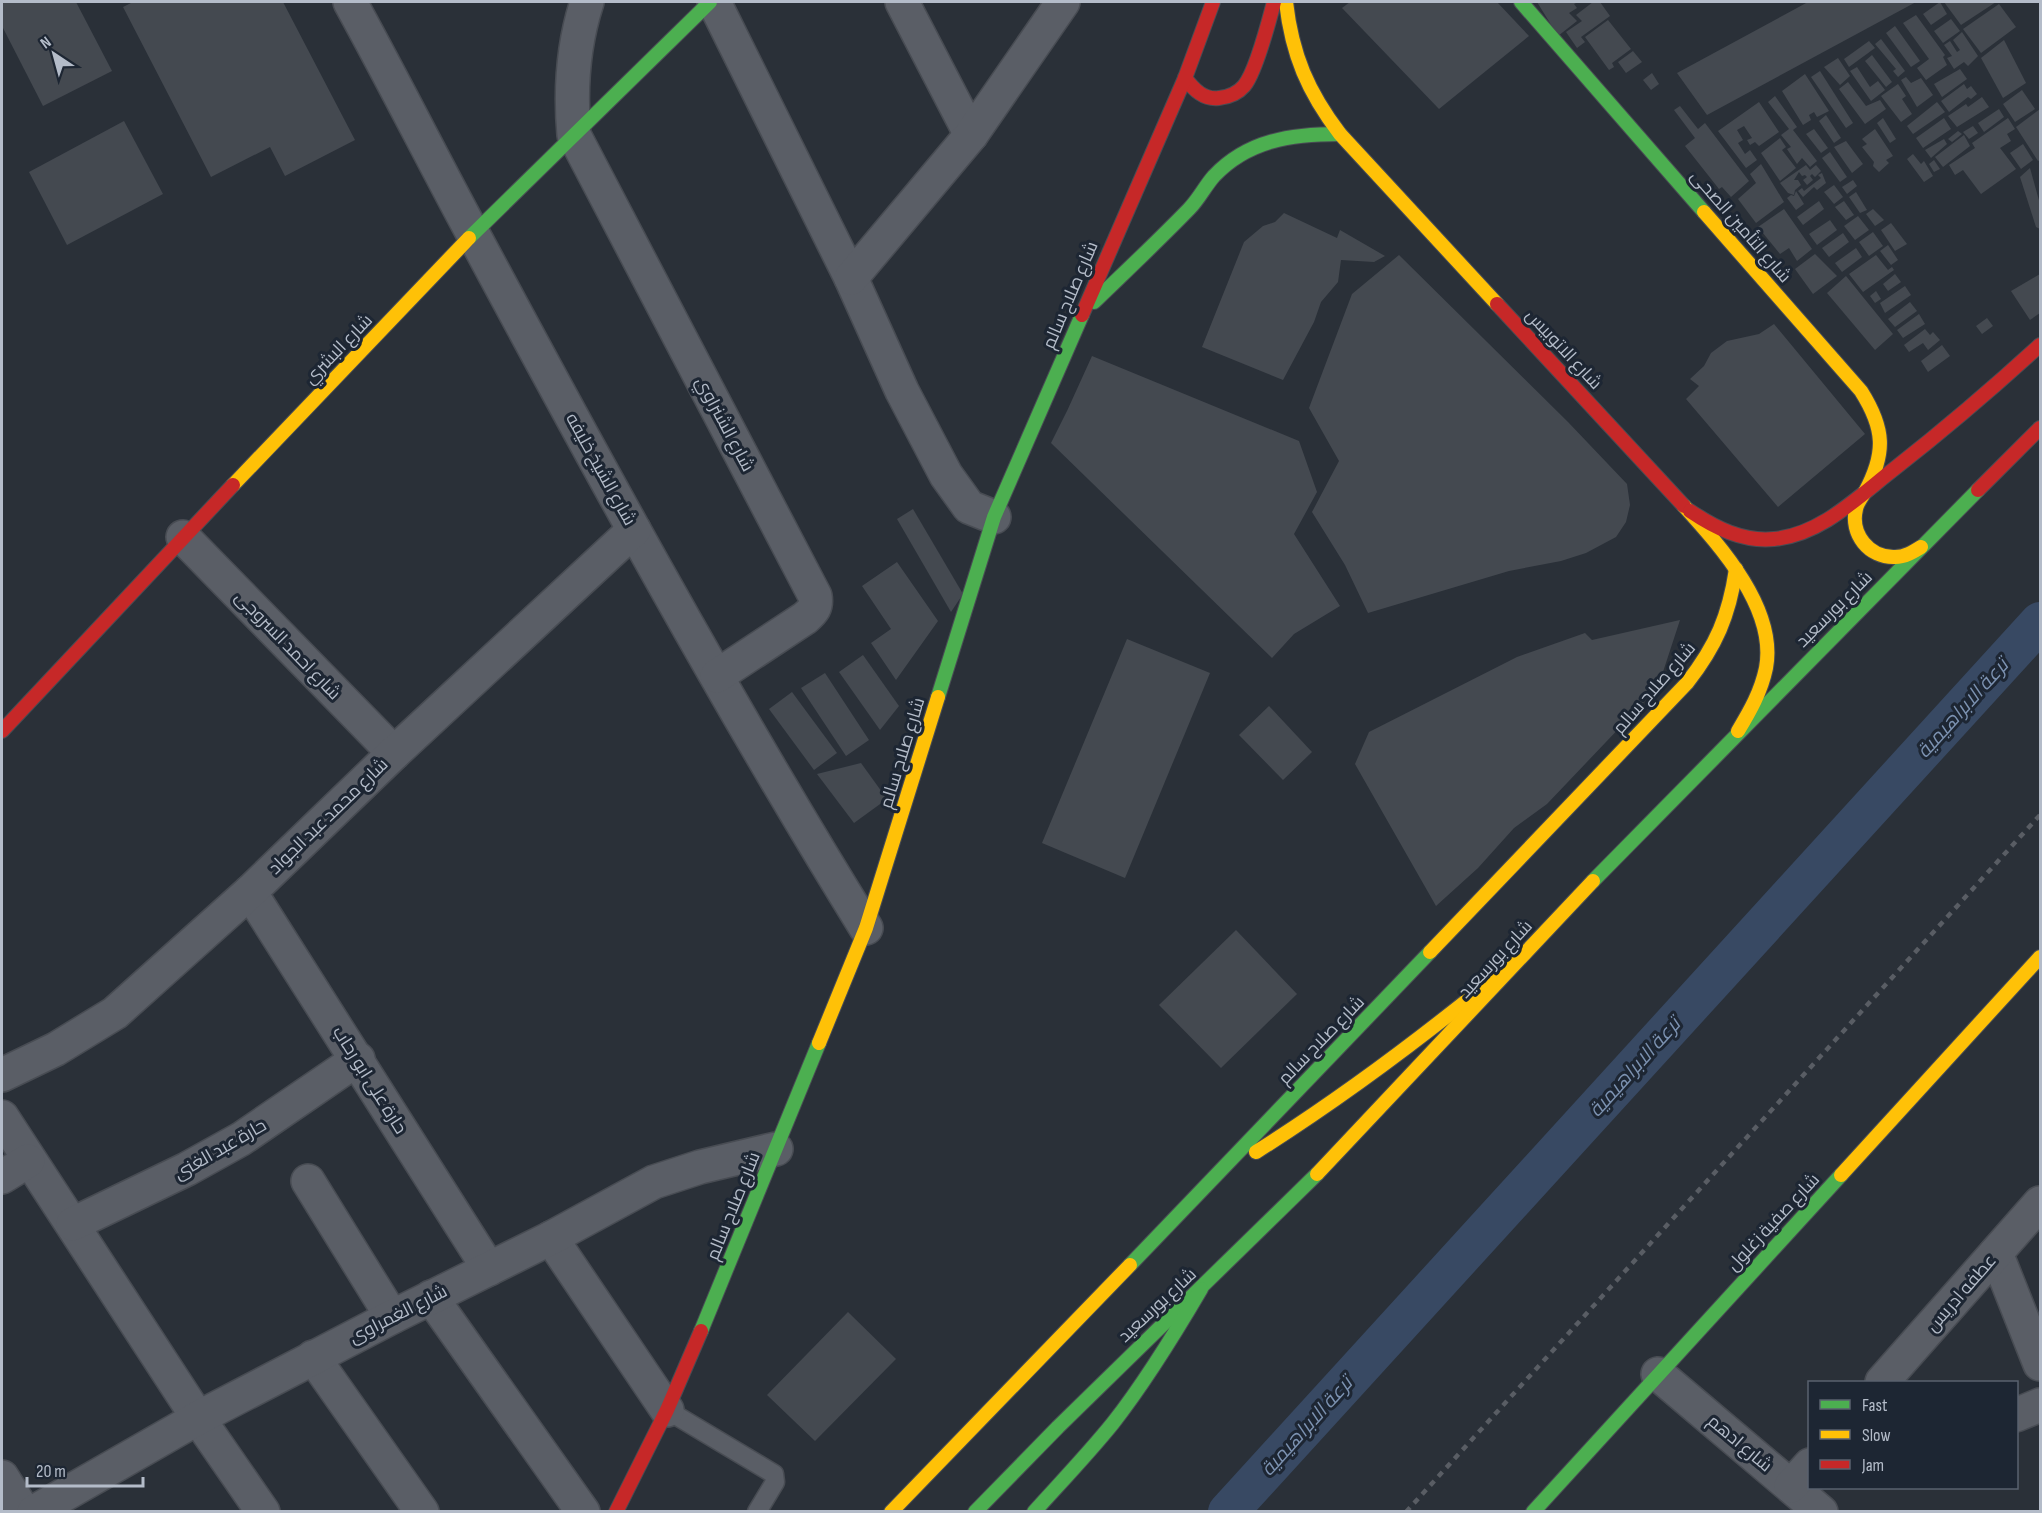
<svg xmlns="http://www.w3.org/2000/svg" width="2042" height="1513" viewBox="0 0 2042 1513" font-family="'Sofia Sans Condensed',Cairo,sans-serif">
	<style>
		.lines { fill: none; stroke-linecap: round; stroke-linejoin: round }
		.canal { stroke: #384963; stroke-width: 40 }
		.building { fill: #444950 }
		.lane-casing { stroke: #484c53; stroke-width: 21 }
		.street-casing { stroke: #484c53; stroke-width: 36 }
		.fast-casing { stroke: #484c53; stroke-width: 16 }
		.slow-casing { stroke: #484c53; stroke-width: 16 }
		.jam-casing { stroke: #484c53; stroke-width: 16 }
		.lane { stroke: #5a5e66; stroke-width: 18 }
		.street { stroke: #5a5e66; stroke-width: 33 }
		.fast { stroke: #4caf50; stroke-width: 14 }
		.slow { stroke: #ffc107; stroke-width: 14 }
		.jam { stroke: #c62828; stroke-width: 14 }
		.rail { stroke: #595d64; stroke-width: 4.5; stroke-dasharray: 6 6; stroke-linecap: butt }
		.labels { text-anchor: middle; stroke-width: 6; stroke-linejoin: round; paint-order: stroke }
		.street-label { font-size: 18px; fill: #b4bcc9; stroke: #1d2633 }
		.water-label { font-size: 20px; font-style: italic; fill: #7c92b1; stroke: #1d2633 }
	</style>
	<rect width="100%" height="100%" fill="#2a3038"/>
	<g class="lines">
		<polyline class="canal" points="1228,1512 2040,622"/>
	</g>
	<g class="building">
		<polygon points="2,2 76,2 112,71 43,106 2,26"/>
		<polygon points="133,2 283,2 355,140 285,176 270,147 211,177 123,7"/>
		<polygon points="1350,2 1497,2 1529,36 1439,109 1342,8"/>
		<polygon points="1537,2 1578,2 1574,4 1577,8 1569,13 1577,21 1558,36"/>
		<polygon points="1593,2 1600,2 1610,16 1581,37 1585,42 1577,48 1566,32 1582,21 1576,15"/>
		<polygon points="1808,2 1916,2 1707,115 1677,73"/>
		<polygon points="1940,2 1947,14 1931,25 1923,14"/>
		<polygon points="1944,2 1996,2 1961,25"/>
		<polygon points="1999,4 2016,27 1981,53 1963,29"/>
		<polygon points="1916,15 1945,55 1943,57 1947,65 1926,80 1917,68 1929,59 1903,23"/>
		<polygon points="1951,19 1960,31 1943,43 1934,31"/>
		<polygon points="1608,20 1631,49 1612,63 1614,67 1609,70 1585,37"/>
		<polygon points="1895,26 1920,61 1911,67 1886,33"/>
		<polygon points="1962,32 1978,56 1968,66 1964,62 1954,69 1947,58 1952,56 1944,45 1950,41 1957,52 1960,50 1953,40"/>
		<polygon points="1881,39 1905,71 1898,77 1893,71 1896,69 1875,44"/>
		<polygon points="2004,40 2026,83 2003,98 1981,58"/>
		<polygon points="1869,41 1875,48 1849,67 1844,59"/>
		<polygon points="1633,51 1642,62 1626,73 1618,62"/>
		<polygon points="1872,55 1892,82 1886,87 1865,61"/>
		<polygon points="1838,58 1850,76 1840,85 1824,67"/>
		<polygon points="1857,67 1870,87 1878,81 1885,90 1871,101 1850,71"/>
		<polygon points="1960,69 1967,79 1942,97 1934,84"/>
		<polygon points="1820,71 1853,123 1846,128 1811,77"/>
		<polygon points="1652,73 1659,84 1651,90 1643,80"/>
		<polygon points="1805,74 1829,111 1817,117 1814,112 1809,115 1811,120 1803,125 1782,91"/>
		<polygon points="1906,77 1911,83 1921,78 1933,95 1917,107 1901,80"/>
		<polygon points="1848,82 1866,106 1880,100 1886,109 1865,124 1839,89"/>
		<polygon points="1898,84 1906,96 1902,99 1912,114 1901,122 1881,96"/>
		<polygon points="1964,84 1967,89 1971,86 1977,94 1971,99 1968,97 1949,112 1941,101"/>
		<polygon points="2022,90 2035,109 2015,122 2003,104"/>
		<polygon points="1775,96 1797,127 1793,130 1817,161 1810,167 1802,158 1797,164 1787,149 1791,147 1781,135 1789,129 1768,102"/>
		<polygon points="1982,97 1989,107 1957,127 1948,116 1966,104 1968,107"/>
		<polygon points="1759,102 1779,132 1759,146 1755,142 1750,145 1747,140 1752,138 1744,126 1737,130 1743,140 1738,143 1745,154 1750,150 1757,160 1746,168 1718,131"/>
		<polygon points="1937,102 1945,112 1913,134 1907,126"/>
		<polygon points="1680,106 1698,129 1705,123 1749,181 1731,197 1722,187 1719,189 1685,146 1695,138 1674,110"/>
		<polygon points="1999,109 2004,117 1984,132 1978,123"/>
		<polygon points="2040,109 2040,160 2038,161 2016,127"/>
		<polygon points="1826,115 1841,138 1834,143 1819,121"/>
		<polygon points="1883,118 1896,139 1890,143 1877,123"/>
		<polygon points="1944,118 1951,129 1923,148 1916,138"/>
		<polygon points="2008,118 2015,129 2007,134 2011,141 2000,148 2016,169 1981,194 1963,170 1955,175 1949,165 1975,148 1972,143"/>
		<polygon points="124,121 163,194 67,245 29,172"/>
		<polygon points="1973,126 1978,133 1969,139 1963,132"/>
		<polygon points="1814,129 1828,148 1821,153 1806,134"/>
		<polygon points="1875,129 1893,156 1886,160 1889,163 1879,172 1873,166 1874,162 1862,147 1867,144 1862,139"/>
		<polygon points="1958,131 1962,134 1952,142 1948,139"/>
		<polygon points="1964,135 1970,146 1943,167 1935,157"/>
		<polygon points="1780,138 1786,147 1782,150 1796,168 1780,181 1761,153"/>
		<polygon points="1944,139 1947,144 1931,158 1925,150"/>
		<polygon points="1846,141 1863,164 1852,173 1834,147"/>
		<polygon points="2023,144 2033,160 2021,169 2010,153"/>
		<polygon points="1830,152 1847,177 1840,182 1822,158"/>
		<polygon points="1913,154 1921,164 1924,161 1933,176 1924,182 1907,159"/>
		<polygon points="1934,160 1940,169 1934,172 1929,164"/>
		<polygon points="1761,164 1784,202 1756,223 1738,199 1756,183 1750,174"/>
		<polygon points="1806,165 1810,170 1816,165 1821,171 1815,177 1812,174 1810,176 1813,180 1807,185 1803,180 1807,177 1805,175 1802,176 1799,172 1794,180 1798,180 1801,185 1795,190 1794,195 1788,193 1780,183"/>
		<polygon points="2030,168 2040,204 2040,229 2036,227 2020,177"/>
		<polygon points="1822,173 1826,183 1817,190 1814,187 1803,197 1798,191 1802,188 1804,191 1821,178 1818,175"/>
		<polygon points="1853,180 1857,186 1847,194 1842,187"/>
		<polygon points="1834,185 1843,197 1834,204 1824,192"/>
		<polygon points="1796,191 1804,204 1796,210 1787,198 1791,195 1794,196"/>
		<polygon points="1856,192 1867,210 1860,213 1849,197"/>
		<polygon points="1819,201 1824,209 1803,225 1797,217"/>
		<polygon points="1844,201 1854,215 1846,220 1835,207"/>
		<polygon points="1784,209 1812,249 1797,261 1789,248 1780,254 1758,227"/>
		<polygon points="1873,209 1884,220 1875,226 1866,214"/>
		<polygon points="1284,213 1337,238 1340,230 1385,256 1374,262 1341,260 1338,282 1321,302 1314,322 1283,380 1202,347 1244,242 1263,226 1275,222"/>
		<polygon points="1858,216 1869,230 1855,240 1844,226"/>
		<polygon points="1830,220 1837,230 1817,245 1809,234"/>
		<polygon points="1891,223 1907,244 1895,251 1881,230"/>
		<polygon points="1873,232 1883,246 1869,256 1859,242"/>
		<polygon points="1843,233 1849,242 1829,257 1822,248"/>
		<polygon points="1888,245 1898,260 1891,265 1880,251"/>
		<polygon points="1856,248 1862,257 1842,272 1835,263"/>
		<polygon points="1815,254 1837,276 1813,294 1795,269"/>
		<polygon points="1399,255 1568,422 1627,484 1630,505 1626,522 1616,537 1586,553 1561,561 1509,571 1368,613 1345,565 1312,512 1339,461 1309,408 1352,294"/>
		<polygon points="1876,255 1888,270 1892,267 1894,270 1863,292 1849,274"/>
		<polygon points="1895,274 1901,282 1888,291 1883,284"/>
		<polygon points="2040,274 2040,313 2030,320 2011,291"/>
		<polygon points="1846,276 1893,334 1875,350 1827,293"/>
		<polygon points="1905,286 1911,295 1885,313 1880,303"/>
		<polygon points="1876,291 1881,299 1875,303 1870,296"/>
		<polygon points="1910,302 1917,311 1895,327 1888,319"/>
		<polygon points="1919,314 1925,324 1903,338 1897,330"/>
		<polygon points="1987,318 1993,326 1982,334 1976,326"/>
		<polygon points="1774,324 1865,434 1778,507 1686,399 1699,386 1690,379 1704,366 1711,353 1727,341 1759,334"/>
		<polygon points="1925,329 1930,335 1933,332 1940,340 1928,350 1923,343 1909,352 1904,345"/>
		<polygon points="1942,345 1950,356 1928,372 1921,361"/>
		<polygon points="1092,356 1299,441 1317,492 1294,534 1340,606 1294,634 1272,658 1051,443 1067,411"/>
		<polygon points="913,509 963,594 951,612 897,519"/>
		<polygon points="897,562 938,621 896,680 871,643 891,629 862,586"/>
		<polygon points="1680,620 1662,675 1645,701 1547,804 1514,828 1478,868 1436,906 1355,764 1369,732 1517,657 1585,633 1592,640"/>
		<polygon points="1127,639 1210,673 1125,878 1042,843"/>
		<polygon points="863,655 899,706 880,730 839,672"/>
		<polygon points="825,673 869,740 846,756 801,688"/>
		<polygon points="792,692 837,753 814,770 769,709"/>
		<polygon points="1269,706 1312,752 1283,780 1239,735"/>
		<polygon points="861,763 887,799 854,823 817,774"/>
		<polygon points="1236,930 1297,994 1221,1068 1159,1005"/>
		<polygon points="848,1312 896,1359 815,1441 767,1395"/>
	</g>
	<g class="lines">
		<defs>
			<polyline id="lane" points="667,1410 774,1474 775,1482 757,1512"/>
			<g id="street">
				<path d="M350,2c42,76 81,154 122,230 126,235 254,470 394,696"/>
				<path d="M587,2c-14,43 -17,88 -13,133l241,461c2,11 -2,15 -10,22l-88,58"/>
				<polyline points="714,2 851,278 902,391 946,475 969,507 994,517"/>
				<polyline points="902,2 971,135"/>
				<polyline points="851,278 971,135 1063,2"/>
				<polyline points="183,537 394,753"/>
				<polyline points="250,892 489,1269"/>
				<polyline points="2,1075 56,1049 115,1013 250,892 394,753 634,530"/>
				<polyline points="2,1117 198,1418 263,1512"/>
				<polyline points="2,1177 28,1161"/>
				<polyline points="308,1181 392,1317"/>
				<polyline points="73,1224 187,1169 241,1139 358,1059"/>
				<polyline points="551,1238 667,1410"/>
				<polyline points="1996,1253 2040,1364"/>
				<polyline points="431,1297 583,1512"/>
				<polyline points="313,1357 422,1512"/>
				<polyline points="1658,1374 1821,1512"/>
				<polyline points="1882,1382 2040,1203"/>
				<polyline points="2016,1415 2040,1405"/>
				<polyline points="2,1477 24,1512"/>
				<polyline points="1791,1486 1810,1465"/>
				<polyline points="34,1512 198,1418 392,1317 551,1238 654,1182 700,1167 776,1149"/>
			</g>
			<g id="fast">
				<polyline points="1521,2 1704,212"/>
				<polyline points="469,238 710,2"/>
				<path d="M1094,302c32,-31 64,-61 95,-93 10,-10 16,-23 25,-33 34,-36 78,-42 126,-42"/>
				<polyline points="938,697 994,517 1082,315"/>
				<polyline points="1593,881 1978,490"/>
				<polyline points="1130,1265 1430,952"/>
				<polyline points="701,1331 819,1043"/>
				<polyline points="975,1512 1058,1427 1317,1174"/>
				<path d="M1034,1512c27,-30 54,-58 79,-89 33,-42 61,-88 88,-134"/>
				<polyline points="1533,1512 1841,1175"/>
			</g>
			<g id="slow">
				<path d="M1286,2c6,53 22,90 54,132l157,170"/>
				<path d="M1704,212l157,179c24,38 25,62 4,101"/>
				<polyline points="233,485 469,238"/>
				<path d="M1865,492c-3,5 -8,11 -9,17 -6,25 13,49 39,48 10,0 18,-5 26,-10"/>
				<path d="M1684,506c37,41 93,103 82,162 -5,24 -16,43 -28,63"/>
				<path d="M1430,952l257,-269c29,-37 42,-67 49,-114"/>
				<polyline points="819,1043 866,928 938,697"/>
				<path d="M1256,1152c95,-60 183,-127 269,-199"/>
				<polyline points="1317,1174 1593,881"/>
				<polyline points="1841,1175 2040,957"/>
				<polyline points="891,1512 1130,1265"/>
			</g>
			<g id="jam">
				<path d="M1185,78c9,12 19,22 34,20 10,-1 19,-5 25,-12 12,-14 25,-65 30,-84"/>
				<polyline points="1497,304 1684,506"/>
				<polyline points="1082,315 1185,78 1213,2"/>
				<polyline points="1978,490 2040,428"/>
				<path d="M1690,511c25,17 53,31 84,28 47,-4 85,-43 120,-70 51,-40 99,-81 146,-124"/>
				<polyline points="2,731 233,485"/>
				<polyline points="616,1512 667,1410 701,1331"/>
			</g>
		</defs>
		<use href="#lane" class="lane-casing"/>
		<use href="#street" class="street-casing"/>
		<use href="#fast" class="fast-casing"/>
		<use href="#slow" class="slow-casing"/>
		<use href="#jam" class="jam-casing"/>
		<use href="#lane" class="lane"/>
		<use href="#street" class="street"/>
		<use href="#fast" class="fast"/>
		<use href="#slow" class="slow"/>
		<use href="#jam" class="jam"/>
		<polyline class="rail" points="1406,1512 2040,815"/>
	</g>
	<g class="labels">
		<g class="street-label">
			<text transform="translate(1741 226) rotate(49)" y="6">شارع التأمين الصحى</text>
			<text transform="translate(1070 295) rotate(-67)" y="6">شارع صلاح سالم</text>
			<text transform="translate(338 349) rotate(-46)" y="6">شارع البشري</text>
			<text transform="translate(1564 349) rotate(47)" y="6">شارع الاتوبيس</text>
			<text transform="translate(725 424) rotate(62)" y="6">شارع الشنراوي</text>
			<text transform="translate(601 469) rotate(61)" y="6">شارع الشيخ خليفه</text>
			<text transform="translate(1834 609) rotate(-45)" y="6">شارع بورسعيد</text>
			<text transform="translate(288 645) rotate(46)" y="6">شارع احمد السروجى</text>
			<text transform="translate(1654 688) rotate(-49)" y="6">شارع صلاح سالم</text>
			<text transform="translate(902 753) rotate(-73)" y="6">شارع صلاح سالم</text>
			<text transform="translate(328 816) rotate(-44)" y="6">شارع محمد عبد الجواد</text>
			<text transform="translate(1495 959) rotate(-47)" y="6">شارع بورسعيد</text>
			<text transform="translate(1321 1040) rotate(-46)" y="6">شارع صلاح سالم</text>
			<text transform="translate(370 1080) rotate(58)" y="6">حارة على ابو رحاب</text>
			<text transform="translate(220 1149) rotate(-30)" y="6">حارة عبد الغنى</text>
			<text transform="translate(733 1206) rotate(-68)" y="6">شارع صلاح سالم</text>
			<text transform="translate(1773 1222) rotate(-47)" y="6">شارع صفية زغلول</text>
			<text transform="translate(1961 1293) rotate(-49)" y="6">عطفه ادريس</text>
			<text transform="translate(1157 1305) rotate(-43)" y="6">شارع بورسعيد</text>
			<text transform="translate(398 1314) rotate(-27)" y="6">شارع الغمراوى</text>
			<text transform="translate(1740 1443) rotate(40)" y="6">شارع ادهم</text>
		</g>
		<g class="water-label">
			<text transform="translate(1962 708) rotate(-48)" y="7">ترعة الابراهيمية</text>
			<text transform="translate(1634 1067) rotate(-48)" y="7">ترعة الابراهيمية</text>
			<text transform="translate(1306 1426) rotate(-48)" y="7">ترعة الابراهيمية</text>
		</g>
	</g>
	<rect width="2042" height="1513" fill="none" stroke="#b4bcc9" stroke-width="6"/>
	<rect x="1808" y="1381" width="210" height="108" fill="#1d2633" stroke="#59626f" stroke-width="1.5"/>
	<rect x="1820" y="1400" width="30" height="9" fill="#4caf50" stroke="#59626f" stroke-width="1.5"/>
	<text x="1862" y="1411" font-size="18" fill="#b4bcc9">Fast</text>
	<rect x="1820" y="1430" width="30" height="9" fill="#ffc107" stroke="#59626f" stroke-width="1.5"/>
	<text x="1862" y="1441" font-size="18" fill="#b4bcc9">Slow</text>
	<rect x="1820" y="1460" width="30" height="9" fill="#c62828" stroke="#59626f" stroke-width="1.5"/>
	<text x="1862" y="1471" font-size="18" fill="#b4bcc9">Jam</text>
	<g transform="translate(54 54) rotate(324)" stroke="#1d2633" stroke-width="4.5" paint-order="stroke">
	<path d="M0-4.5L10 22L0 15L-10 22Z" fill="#b4bcc9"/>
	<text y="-9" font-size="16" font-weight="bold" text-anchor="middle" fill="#b4bcc9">N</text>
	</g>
	<path d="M27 1477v9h116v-9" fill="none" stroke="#b4bcc9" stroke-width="3"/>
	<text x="36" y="1477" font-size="18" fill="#b4bcc9" stroke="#1d2633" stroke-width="4.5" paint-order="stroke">20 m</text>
</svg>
